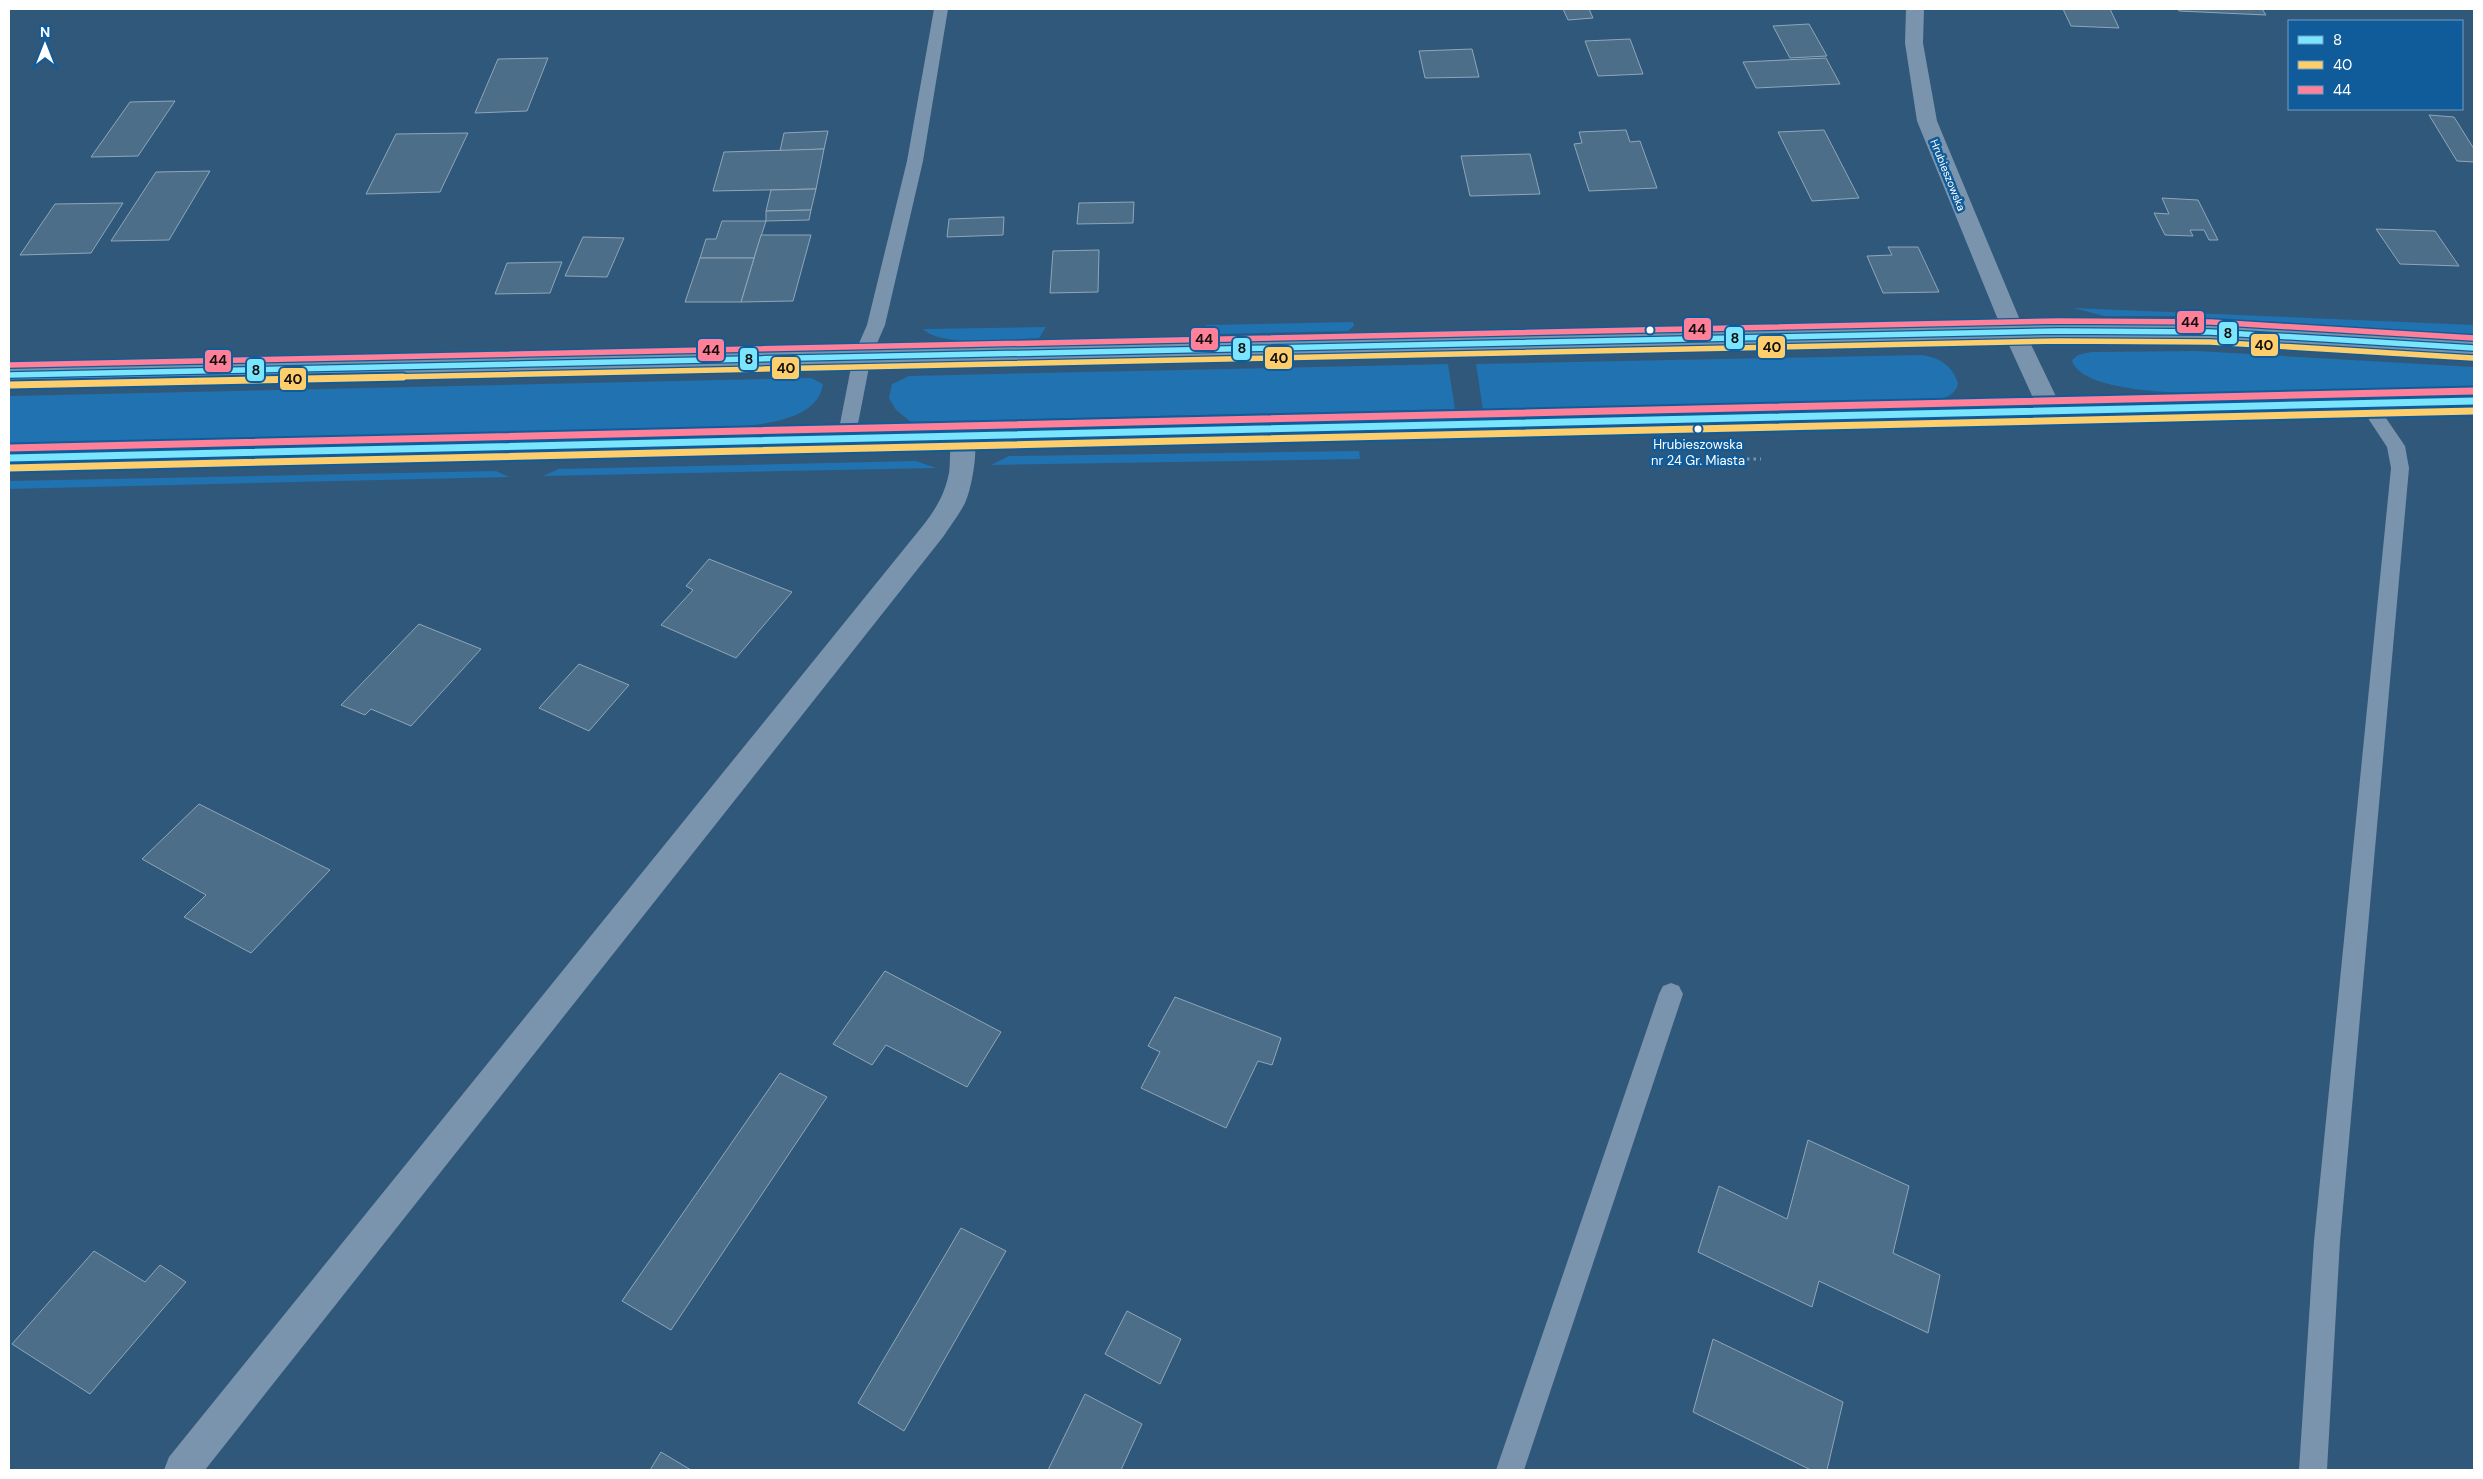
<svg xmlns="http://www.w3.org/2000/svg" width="2483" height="1479" viewBox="0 0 2483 1479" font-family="'DM Sans',sans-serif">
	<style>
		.green { fill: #2072b0 }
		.building { fill: #4d6e89; stroke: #8fa6b9 }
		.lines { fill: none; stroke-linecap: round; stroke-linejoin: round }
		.path { stroke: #7a94ad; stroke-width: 3; stroke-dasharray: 2.5 4; stroke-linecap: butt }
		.lane { fill: #7a94ad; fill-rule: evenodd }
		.street { fill: #7a94ad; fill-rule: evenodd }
		.primary { fill: #7894aa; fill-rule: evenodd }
		.bus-1-far1-casing { stroke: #105c9a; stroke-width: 8 }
		.bus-1-casing { stroke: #105c9a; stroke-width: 11 }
		.bus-2-far1-casing { stroke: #105c9a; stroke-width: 8 }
		.bus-2-casing { stroke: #105c9a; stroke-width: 11 }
		.bus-3-far1-casing { stroke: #105c9a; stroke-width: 8 }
		.bus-3-casing { stroke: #105c9a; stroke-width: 11 }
		.bus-1-far1 { stroke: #7ae5fd; stroke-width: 5.5 }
		.bus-1 { stroke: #7ae5fd; stroke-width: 7 }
		.bus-2-far1 { stroke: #fece6d; stroke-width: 5.5 }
		.bus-2 { stroke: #fece6d; stroke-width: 7 }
		.bus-3-far1 { stroke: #ff8098; stroke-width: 5.5 }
		.bus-3 { stroke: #ff8098; stroke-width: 7 }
		.bus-dot { fill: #fff; stroke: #105c9a; stroke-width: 2 }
		.labels { text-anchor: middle; stroke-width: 5; stroke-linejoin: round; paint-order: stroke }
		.far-street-label { font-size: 11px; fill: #fff; stroke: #105c9a }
		.bus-label { font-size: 13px; fill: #fff; stroke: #105c9a }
		.line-badge { stroke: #105c9a; stroke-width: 2 }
		.pale-badge-label { font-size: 14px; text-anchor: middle; font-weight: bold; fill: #111 }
	</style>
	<rect width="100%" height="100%" fill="#30587a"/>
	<g class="green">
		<polygon points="2073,308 2474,325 2474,334 2180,316 2104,316"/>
		<polygon points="1353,322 1354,326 1348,331 1217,334 1206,329 1206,325"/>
		<path d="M1046,327l-7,11c-27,1 -97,10 -116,-9z"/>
		<path d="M2197,351l277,16v20l-287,6c-26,-1 -108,-4 -115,-33l6,-5 13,-3z"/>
		<path d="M1921,355c17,2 32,10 37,29 -4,14 -17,15 -30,16l-445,10 -7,-46z"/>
		<polygon points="1448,364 1455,409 911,422 896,410 889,398 892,384 909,376"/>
		<path d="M811,378l12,6c-5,35 -55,39 -82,43l-732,16v-47z"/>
		<polygon points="1359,451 1360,459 991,465 1009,456"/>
		<polygon points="916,461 936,468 543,476 559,469"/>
		<polygon points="496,471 509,477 9,489 9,481"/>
	</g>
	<g class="building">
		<polygon points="1563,9 1589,9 1593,18 1568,20"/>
		<polygon points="2063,9 2110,9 2119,28 2071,26"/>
		<polygon points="2178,9 2262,9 2266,15 2179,11"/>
		<polygon points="1809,24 1827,56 1790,58 1773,26"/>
		<polygon points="1630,39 1643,74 1598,76 1585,41"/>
		<polygon points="1472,49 1479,77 1425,78 1419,51"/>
		<polygon points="548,58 527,111 475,113 498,59"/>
		<polygon points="1826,58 1840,84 1756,88 1743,62"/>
		<polygon points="175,101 138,156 91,157 130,102"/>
		<polygon points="2429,115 2454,117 2474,149 2474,162 2457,161"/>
		<polygon points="1626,130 1630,142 1640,141 1657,188 1589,191 1574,144 1582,143 1579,132"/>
		<polygon points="1824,130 1859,198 1812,201 1778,132"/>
		<polygon points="828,131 824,149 780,151 784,133"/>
		<polygon points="468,133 440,192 366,194 396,134"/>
		<polygon points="824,149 816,189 713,191 724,152"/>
		<polygon points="1530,154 1540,194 1470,196 1461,156"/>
		<polygon points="210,171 169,240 111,241 156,172"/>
		<polygon points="816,189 811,210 766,211 771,190"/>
		<polygon points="2162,198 2198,200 2218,240 2209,240 2204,230 2190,230 2193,236 2165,235 2154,213 2169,214"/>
		<polygon points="1134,202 1133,223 1077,224 1079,203"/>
		<polygon points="123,203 91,253 20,255 55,204"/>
		<polygon points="811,210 809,220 766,221 766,211"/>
		<polygon points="1004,217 1003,235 947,237 949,219"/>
		<polygon points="722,221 766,221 754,258 700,258 706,239 716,239"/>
		<polygon points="2376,229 2435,231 2459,266 2400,264"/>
		<polygon points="761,235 811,235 793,301 741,302"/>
		<polygon points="583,237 624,238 607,277 565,276"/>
		<polygon points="1888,247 1918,247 1939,292 1883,293 1867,256 1892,255"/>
		<polygon points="1099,250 1098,292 1050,293 1053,251"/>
		<polygon points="700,258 754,258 741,302 685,302"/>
		<polygon points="562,262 550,293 495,294 507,263"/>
		<polygon points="709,559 792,592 736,658 661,625 693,590 686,586"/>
		<polygon points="419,624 481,649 411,726 371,709 365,715 341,705"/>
		<polygon points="579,664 629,685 589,731 539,708"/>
		<polygon points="199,804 330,870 251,953 184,917 206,895 142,859"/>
		<polygon points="885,971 1001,1032 967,1087 886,1045 872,1065 833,1044"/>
		<polygon points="1175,997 1281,1038 1272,1065 1258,1061 1226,1128 1141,1088 1160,1052 1148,1046"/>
		<polygon points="780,1073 827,1097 671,1330 622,1301"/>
		<polygon points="1808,1140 1909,1186 1893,1253 1940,1275 1928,1333 1819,1281 1812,1307 1698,1252 1719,1186 1787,1219"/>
		<polygon points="961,1228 1006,1251 904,1431 858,1403"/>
		<polygon points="94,1251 145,1282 160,1265 186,1282 90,1394 12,1344"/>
		<polygon points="1127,1311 1181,1339 1160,1384 1105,1354"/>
		<polygon points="1713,1339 1843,1402 1827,1470 1811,1470 1693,1412"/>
		<polygon points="1085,1394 1142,1424 1121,1470 1048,1470"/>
		<polygon points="661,1452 691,1470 650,1470"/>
	</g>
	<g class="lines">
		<polyline class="path" points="1721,459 1761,459"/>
		<g class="lane">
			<polygon points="934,9 948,9 923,161 885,325 871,357 855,439 852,444 846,446 840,444 837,439 853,357 867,325 907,161"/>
			<polygon points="2367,397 2373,399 2405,446 2409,468 2340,1241 2327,1470 2299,1470 2314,1241 2391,468 2387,447 2358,403 2361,399"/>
			<polygon points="1671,983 1679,986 1683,994 1524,1470 1496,1470 1659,994 1663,986"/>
		</g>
		<g class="street">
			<polygon points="1906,9 1924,9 1923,43 1937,121 2025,332 2063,411 2059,417 2051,419 2043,417 2039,411 2003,332 1917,121 1905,43"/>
			<path d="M964,428l8,2c8,13 0,59 -7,73 -6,12 -15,23 -22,34l-738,933h-41l5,-13 756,-934c12,-16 20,-30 24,-50 2,-14 -1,-30 7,-43z"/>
		</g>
		<g class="primary">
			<polygon points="2059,324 2210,325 2474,340 2474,356 2210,339 2059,338 9,383 9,367"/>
			<polygon points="2474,393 2474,409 9,467 9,449"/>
		</g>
		<defs>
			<polyline id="bus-1-far1" points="9,375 2059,331 2210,332 2474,348"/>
			<polyline id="bus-1" points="9,458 2474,401"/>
			<polyline id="bus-2-far1" points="345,378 2059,341 2210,342 2473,358"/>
			<g id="bus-2">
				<polyline points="9,385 403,377"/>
				<polyline points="9,468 2474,411"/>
			</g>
			<polyline id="bus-3-far1" points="9,365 2059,321 2211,322 2474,338"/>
			<polyline id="bus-3" points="9,448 2474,391"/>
		</defs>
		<use href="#bus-1-far1" class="bus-1-far1-casing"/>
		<use href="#bus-1" class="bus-1-casing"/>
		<use href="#bus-2-far1" class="bus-2-far1-casing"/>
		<use href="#bus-2" class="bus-2-casing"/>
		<use href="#bus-3-far1" class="bus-3-far1-casing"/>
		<use href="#bus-3" class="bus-3-casing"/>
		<use href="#bus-1-far1" class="bus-1-far1"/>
		<use href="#bus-1" class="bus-1"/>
		<use href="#bus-2-far1" class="bus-2-far1"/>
		<use href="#bus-2" class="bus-2"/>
		<use href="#bus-3-far1" class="bus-3-far1"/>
		<use href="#bus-3" class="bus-3"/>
	</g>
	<g class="bus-dot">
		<circle cx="1650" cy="330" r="4.5"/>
		<circle cx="1698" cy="429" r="4.5"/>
	</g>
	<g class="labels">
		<g class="far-street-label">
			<text transform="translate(1948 175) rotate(68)" y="4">Hrubieszowska</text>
		</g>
		<g class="bus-label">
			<text x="1698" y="449">Hrubieszowska<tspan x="1698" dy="16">nr 24 Gr. Miasta</tspan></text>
		</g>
	</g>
	<g class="line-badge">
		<rect x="2176" y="310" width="29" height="24" rx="5" fill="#ff8098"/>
		<rect x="1683" y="317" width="29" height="24" rx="5" fill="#ff8098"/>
		<rect x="2218" y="321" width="20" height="24" rx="5" fill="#7ae5fd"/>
		<rect x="1725" y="326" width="19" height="24" rx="5" fill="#7ae5fd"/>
		<rect x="1190" y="327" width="29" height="24" rx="5" fill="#ff8098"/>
		<rect x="2250" y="333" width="29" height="24" rx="5" fill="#fece6d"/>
		<rect x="1757" y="335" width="29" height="24" rx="5" fill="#fece6d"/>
		<rect x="1232" y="337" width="19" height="24" rx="5" fill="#7ae5fd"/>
		<rect x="697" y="338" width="28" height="24" rx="5" fill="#ff8098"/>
		<rect x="1264" y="346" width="29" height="24" rx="5" fill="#fece6d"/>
		<rect x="739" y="347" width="19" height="24" rx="5" fill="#7ae5fd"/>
		<rect x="204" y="349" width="28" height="24" rx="5" fill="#ff8098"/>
		<rect x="771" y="356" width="29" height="24" rx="5" fill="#fece6d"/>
		<rect x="246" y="358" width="19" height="24" rx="5" fill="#7ae5fd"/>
		<rect x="279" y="367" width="28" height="24" rx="5" fill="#fece6d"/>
	</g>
	<g class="pale-badge-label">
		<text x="2190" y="327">44</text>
		<text x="1697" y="334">44</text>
		<text x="2228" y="338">8</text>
		<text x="1735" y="343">8</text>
		<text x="1204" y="344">44</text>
		<text x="2264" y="350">40</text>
		<text x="1772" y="352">40</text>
		<text x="1242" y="353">8</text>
		<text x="711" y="355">44</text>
		<text x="1279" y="363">40</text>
		<text x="749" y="364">8</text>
		<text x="218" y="365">44</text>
		<text x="786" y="373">40</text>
		<text x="256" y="375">8</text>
		<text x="293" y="384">40</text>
	</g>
	<rect width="2483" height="1479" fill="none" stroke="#ffffff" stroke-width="20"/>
	<rect x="2288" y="20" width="175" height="90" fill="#105c9a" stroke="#709dc2"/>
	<rect x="2298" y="36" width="25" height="8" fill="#7ae5fd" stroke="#709dc2"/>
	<text x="2333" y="45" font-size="15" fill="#ffffff">8</text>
	<rect x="2298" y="61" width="25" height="8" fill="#fece6d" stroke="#709dc2"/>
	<text x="2333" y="70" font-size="15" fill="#ffffff">40</text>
	<rect x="2298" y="86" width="25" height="8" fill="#ff8098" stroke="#709dc2"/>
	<text x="2333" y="95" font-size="15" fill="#ffffff">44</text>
	<g transform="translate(45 45)" stroke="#105c9a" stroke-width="4" paint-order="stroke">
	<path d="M0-4L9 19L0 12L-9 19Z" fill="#ffffff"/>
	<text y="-8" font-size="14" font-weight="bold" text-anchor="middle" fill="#ffffff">N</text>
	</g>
</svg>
